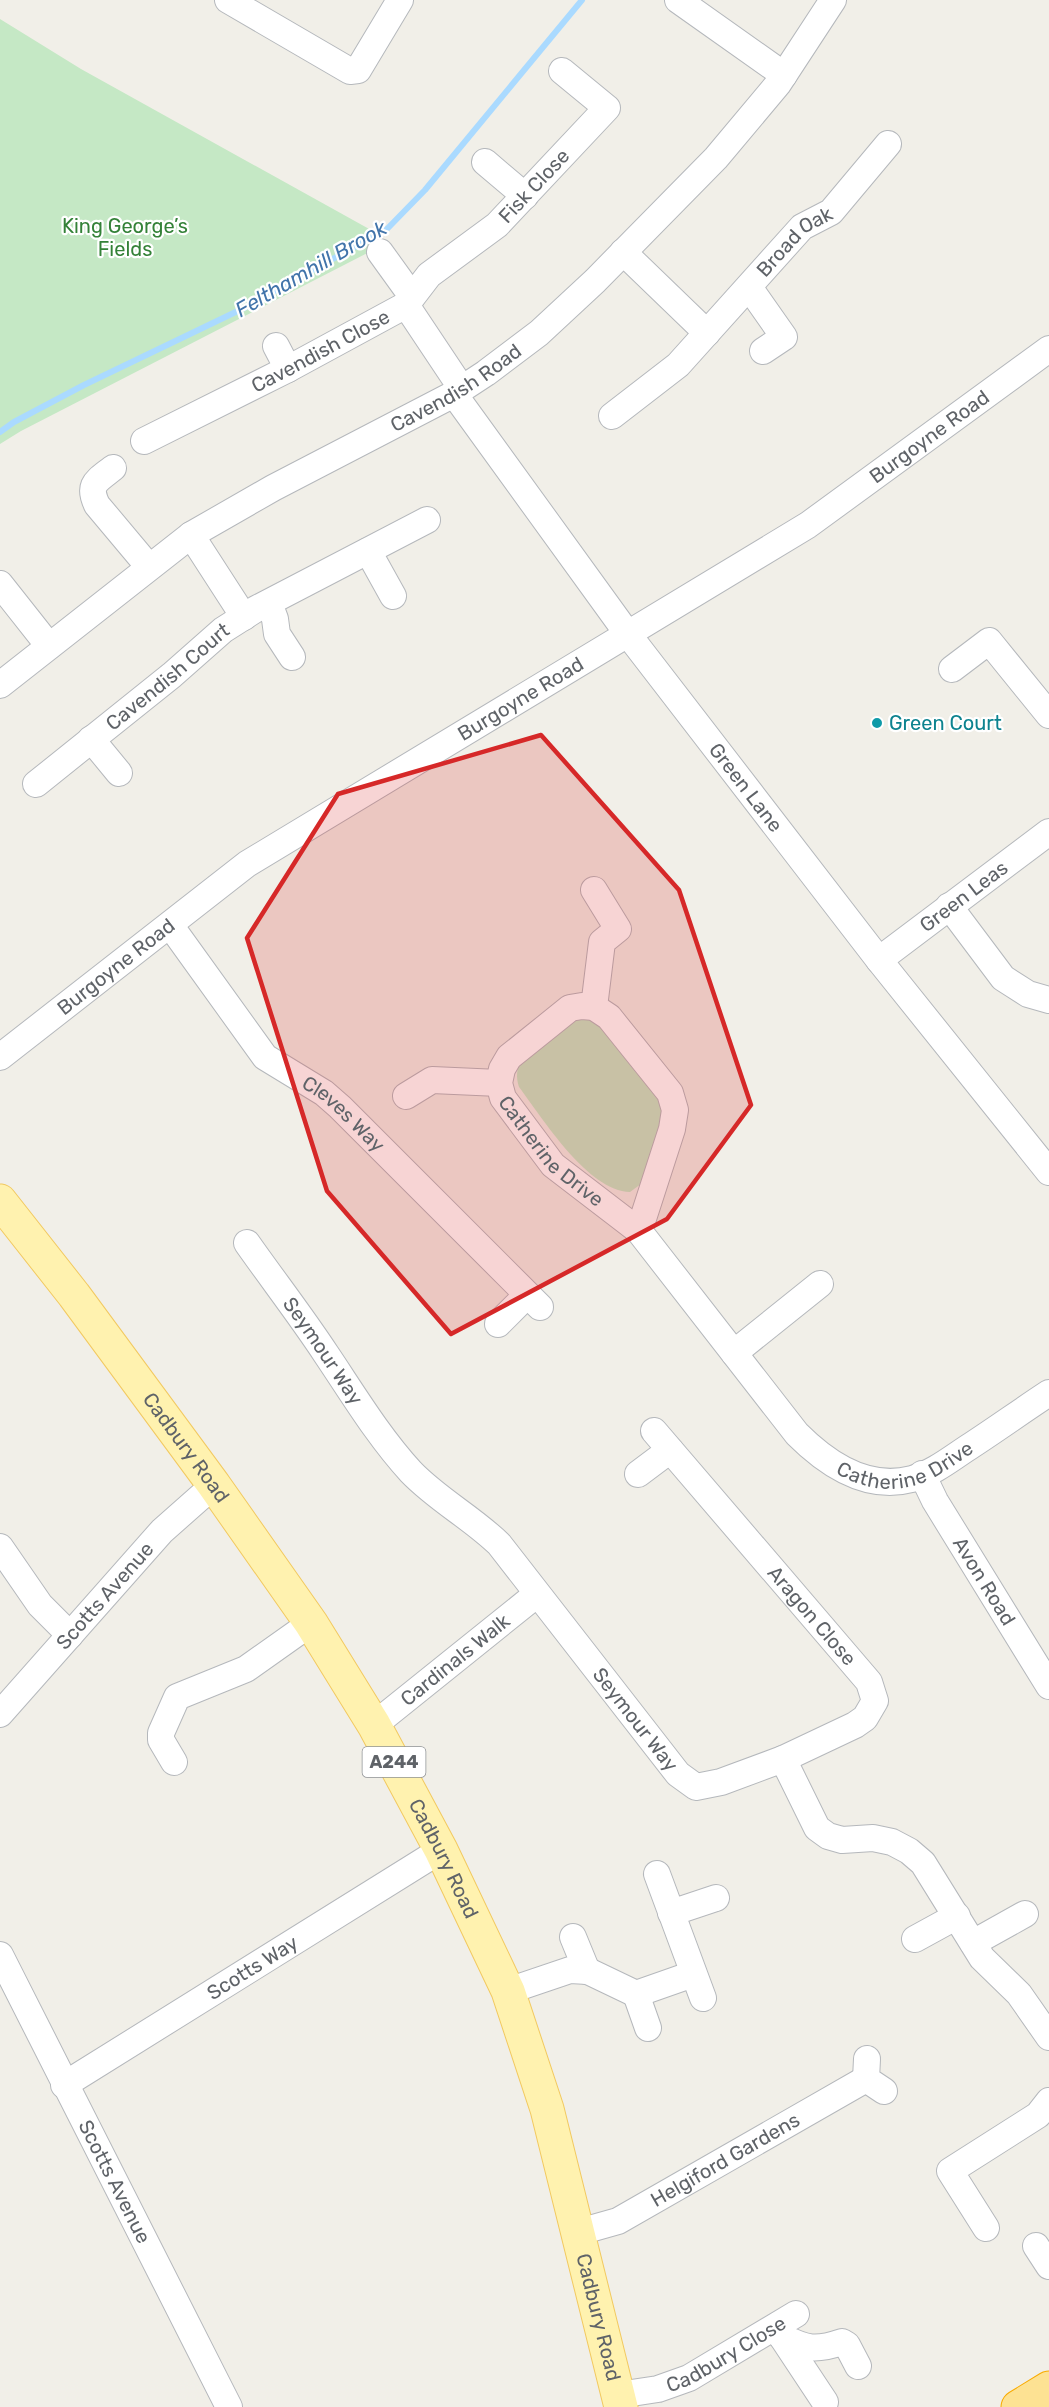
<svg xmlns="http://www.w3.org/2000/svg" width="1049" height="2407" viewBox="0 0 1049 2407" font-family="Rubik,sans-serif">
	<style>
		.green { fill: #c5e8c5 }
		.lines { fill: none; stroke-linecap: round; stroke-linejoin: round }
		.stream { stroke: #aadaff; stroke-width: 6 }
		.minor-casing { stroke: #b5b8bc; stroke-width: 28 }
		.major-casing { stroke: #f2c960; stroke-width: 35 }
		.highway-casing { stroke: #f9ab00; stroke-width: 35 }
		.minor { stroke: #fff; stroke-width: 26 }
		.major { stroke: #fff2af; stroke-width: 33 }
		.highway { stroke: #fde293; stroke-width: 33 }
		.marked { fill: #d62828; fill-opacity: 0.2; stroke: #d62828; stroke-width: 4.5; stroke-linejoin: round }
		.culture-dot { fill: #0f9aa8; stroke: #fff; stroke-width: 2 }
		.labels { text-anchor: middle; stroke-width: 4.5; stroke-linejoin: round; paint-order: stroke }
		.shield { fill: #fff; stroke: #8f9295; stroke-width: 1.5 }
		.shield-label { font-size: 18px; font-weight: bold; fill: #5f6368 }
		.street-label { font-size: 20px; fill: #5f6368; stroke: #fff }
		.park-label { font-size: 20px; fill: #348238; stroke: #fff }
		.culture-label { font-size: 20px; fill: #0d838f; stroke: #fff; text-anchor: start }
		.water-label { font-size: 21px; font-style: italic; fill: #4174aa; stroke: #fff }
	</style>
	<rect width="100%" height="100%" fill="#f1efe8"/>
	<g class="green">
		<polygon points="0,19 81,69 371,230 381,246 21,431 0,444"/>
		<path d="M585,1016l8,2 74,87 -26,79 -11,8c-42,-1 -87,-73 -111,-105 -3,-9 -3,-19 3,-27 10,-12 49,-38 63,-44z"/>
	</g>
	<g class="lines">
		<polyline class="stream" points="0,432 14,422 84,385 244,308 387,229 425,190 582,0"/>
		<defs>
			<g id="minor">
				<polyline points="228,0 350,71 358,70 400,0"/>
				<polyline points="678,0 784,75"/>
				<polyline points="485,162 525,196"/>
				<polyline points="380,252 411,295"/>
				<polyline points="623,252 707,333"/>
				<polyline points="749,287 784,337 763,351"/>
				<path id="s1" d="M406,305l23,-30 68,-50 110,-117 -45,-37"/>
				<polyline points="406,305 462,389"/>
				<polyline points="276,346 288,369"/>
				<path id="s2" d="M454,394l173,239 252,327 170,212"/>
				<path id="s3" d="M612,416l66,-51 124,-138 29,-15 57,-68"/>
				<path id="s4" d="M144,441l144,-72 118,-64"/>
				<path d="M113,468c-16,13 -26,16 -16,37l52,62"/>
				<polyline points="191,535 244,617"/>
				<polyline points="368,551 393,596"/>
				<polyline points="0,584 49,646"/>
				<polyline points="269,603 275,619 277,634 292,657"/>
				<polyline points="952,669 989,641 1049,715"/>
				<path id="s5" d="M0,685l191,-150 82,-47 181,-94 32,-21 53,-40 56,-52 121,-123 62,-74 55,-84"/>
				<polyline points="91,739 119,773"/>
				<path id="s6" d="M36,784l136,-109 51,-45 33,-21 171,-89"/>
				<polyline points="594,890 618,929 602,942 594,1007"/>
				<polyline points="949,906 1003,978 1028,994 1049,1000"/>
				<path id="s7" d="M170,925l95,132 59,36 16,14 200,200"/>
				<path id="s8" d="M879,960l170,-128"/>
				<path id="s9" d="M0,1057l247,-193 561,-339 241,-176"/>
				<polyline points="406,1096 432,1080 499,1083"/>
				<path id="s10" d="M639,1231l33,-102 3,-19 -5,-17 -61,-76 -15,-10 -12,-1 -12,2 -61,49 -7,12 -3,14 4,15 50,67 86,66 158,203c30,30 70,57 115,45 22,-6 41,-22 60,-34 26,-17 51,-35 77,-52"/>
				<path id="s11" d="M247,1243c26,37 54,73 79,111 27,40 52,82 85,118 27,28 60,45 88,72l179,230 18,13 25,-5 62,-23 34,69 11,8 14,4 31,-2 19,4 17,9 14,12 59,95 37,36 30,43"/>
				<polyline points="498,1324 527,1295"/>
				<polyline points="734,1353 820,1284"/>
				<path id="s12" d="M654,1431l215,251 6,19 -10,17 -10,7 -72,34"/>
				<polyline points="638,1474 670,1450"/>
				<path id="s13" d="M922,1474l13,27 114,185"/>
				<polyline points="0,1547 40,1605 70,1635"/>
				<path id="s14" d="M0,1714l162,-183 52,-46"/>
				<path id="s15" d="M374,1725l163,-131"/>
				<polyline points="174,1762 161,1740 161,1733 177,1697 246,1669 311,1623"/>
				<polyline points="657,1874 703,1998"/>
				<polyline points="671,1913 716,1898"/>
				<polyline points="573,1937 587,1971"/>
				<polyline points="915,1939 957,1916"/>
				<polyline points="973,1943 1025,1914"/>
				<path id="s16" d="M0,1955l229,452"/>
				<polyline points="508,1991 570,1970 588,1971 636,1994 693,1974"/>
				<polyline points="636,1994 648,2028"/>
				<polyline points="867,2059 866,2079 884,2091"/>
				<path id="s17" d="M64,2085l377,-235"/>
				<polyline points="986,2228 950,2171 1038,2115 1049,2101"/>
				<path id="s18" d="M579,2232l39,-11 248,-142"/>
				<polyline points="1036,2246 1049,2266"/>
				<path d="M782,2337c25,12 33,14 60,5l5,3 11,21"/>
				<polyline points="782,2337 825,2402"/>
				<path id="s19" d="M618,2395l40,-6 31,-11 107,-64"/>
			</g>
			<g id="major">
				<path id="s20" d="M0,1201l74,94 140,190 97,138 63,102 67,125 67,141 39,118 74,298"/>
			</g>
			<polyline id="highway" points="1018,2407 1049,2388"/>
		</defs>
		<use href="#minor" class="minor-casing"/>
		<use href="#major" class="major-casing"/>
		<use href="#highway" class="highway-casing"/>
		<use href="#minor" class="minor"/>
		<use href="#major" class="major"/>
		<use href="#highway" class="highway"/>
	</g>
	<path class="marked" d="M541,735l138,155 72,215 -84,114 -216,115 -124,-143 -80,-253 91,-144z"/>
	<circle class="culture-dot" cx="877" cy="723" r="6"/>
	<g class="labels">
		<rect class="shield" x="362.5" y="1747" width="63" height="30" rx="4.5"/>
		<g class="shield-label">
			<text x="394" y="1768">A244</text>
		</g>
		<g class="street-label">
			<text dy="7" stroke="none"><textPath href="#s1" startOffset="176">Fisk Close</textPath></text>
			<text dy="7" stroke="none"><textPath href="#s3" startOffset="254">Broad Oak</textPath></text>
			<text dy="7" stroke="none"><textPath href="#s4" startOffset="198">Cavendish Close</textPath></text>
			<text dy="7" stroke="none"><textPath href="#s5" startOffset="546">Cavendish Road</textPath></text>
			<text dy="7" stroke="none"><textPath href="#s9" startOffset="1119">Burgoyne Road</textPath></text>
			<text dy="7" stroke="none"><textPath href="#s6" startOffset="170">Cavendish Court</textPath></text>
			<text dy="7" stroke="none"><textPath href="#s9" startOffset="633">Burgoyne Road</textPath></text>
			<text dy="7" stroke="none"><textPath href="#s2" startOffset="490">Green Lane</textPath></text>
			<text dy="7" stroke="none"><textPath href="#s8" startOffset="106">Green Leas</textPath></text>
			<text dy="7" stroke="none"><textPath href="#s9" startOffset="147">Burgoyne Road</textPath></text>
			<text dy="7" stroke="none"><textPath href="#s7" startOffset="260">Cleves Way</textPath></text>
			<text dy="7" stroke="none"><textPath href="#s10" startOffset="478">Catherine Drive</textPath></text>
			<text dy="7" stroke="none"><textPath href="#s11" startOffset="132">Seymour Way</textPath></text>
			<text dy="7" stroke="none"><textPath href="#s20" startOffset="309">Cadbury Road</textPath></text>
			<text dy="7" stroke="none"><textPath href="#s10" startOffset="980">Catherine Drive</textPath></text>
			<text dy="7" stroke="none"><textPath href="#s13" startOffset="124">Avon Road</textPath></text>
			<text dy="7" stroke="none"><textPath href="#s14" startOffset="158">Scotts Avenue</textPath></text>
			<text dy="7" stroke="none"><textPath href="#s12" startOffset="243">Aragon Close</textPath></text>
			<text dy="7" stroke="none"><textPath href="#s15" startOffset="104">Cardinals Walk</textPath></text>
			<text dy="7" stroke="none"><textPath href="#s11" startOffset="618">Seymour Way</textPath></text>
			<text dy="7" stroke="none"><textPath href="#s20" startOffset="795">Cadbury Road</textPath></text>
			<text dy="7" stroke="none"><textPath href="#s17" startOffset="222">Scotts Way</textPath></text>
			<text dy="7" stroke="none"><textPath href="#s18" startOffset="164">Helgiford Gardens</textPath></text>
			<text dy="7" stroke="none"><textPath href="#s16" startOffset="254">Scotts Avenue</textPath></text>
			<text dy="7" stroke="none"><textPath href="#s20" startOffset="1281">Cadbury Road</textPath></text>
			<text dy="7" stroke="none"><textPath href="#s19" startOffset="117">Cadbury Close</textPath></text>
		</g>
		<g class="park-label">
			<text x="125" y="233">King George’s<tspan x="125" dy="23">Fields</tspan></text>
		</g>
		<g class="culture-label">
			<text x="889" y="730">Green Court</text>
		</g>
		<g class="water-label">
			<text transform="translate(311 269) rotate(-30)" y="7">Felthamhill Brook</text>
		</g>
	</g>
</svg>
